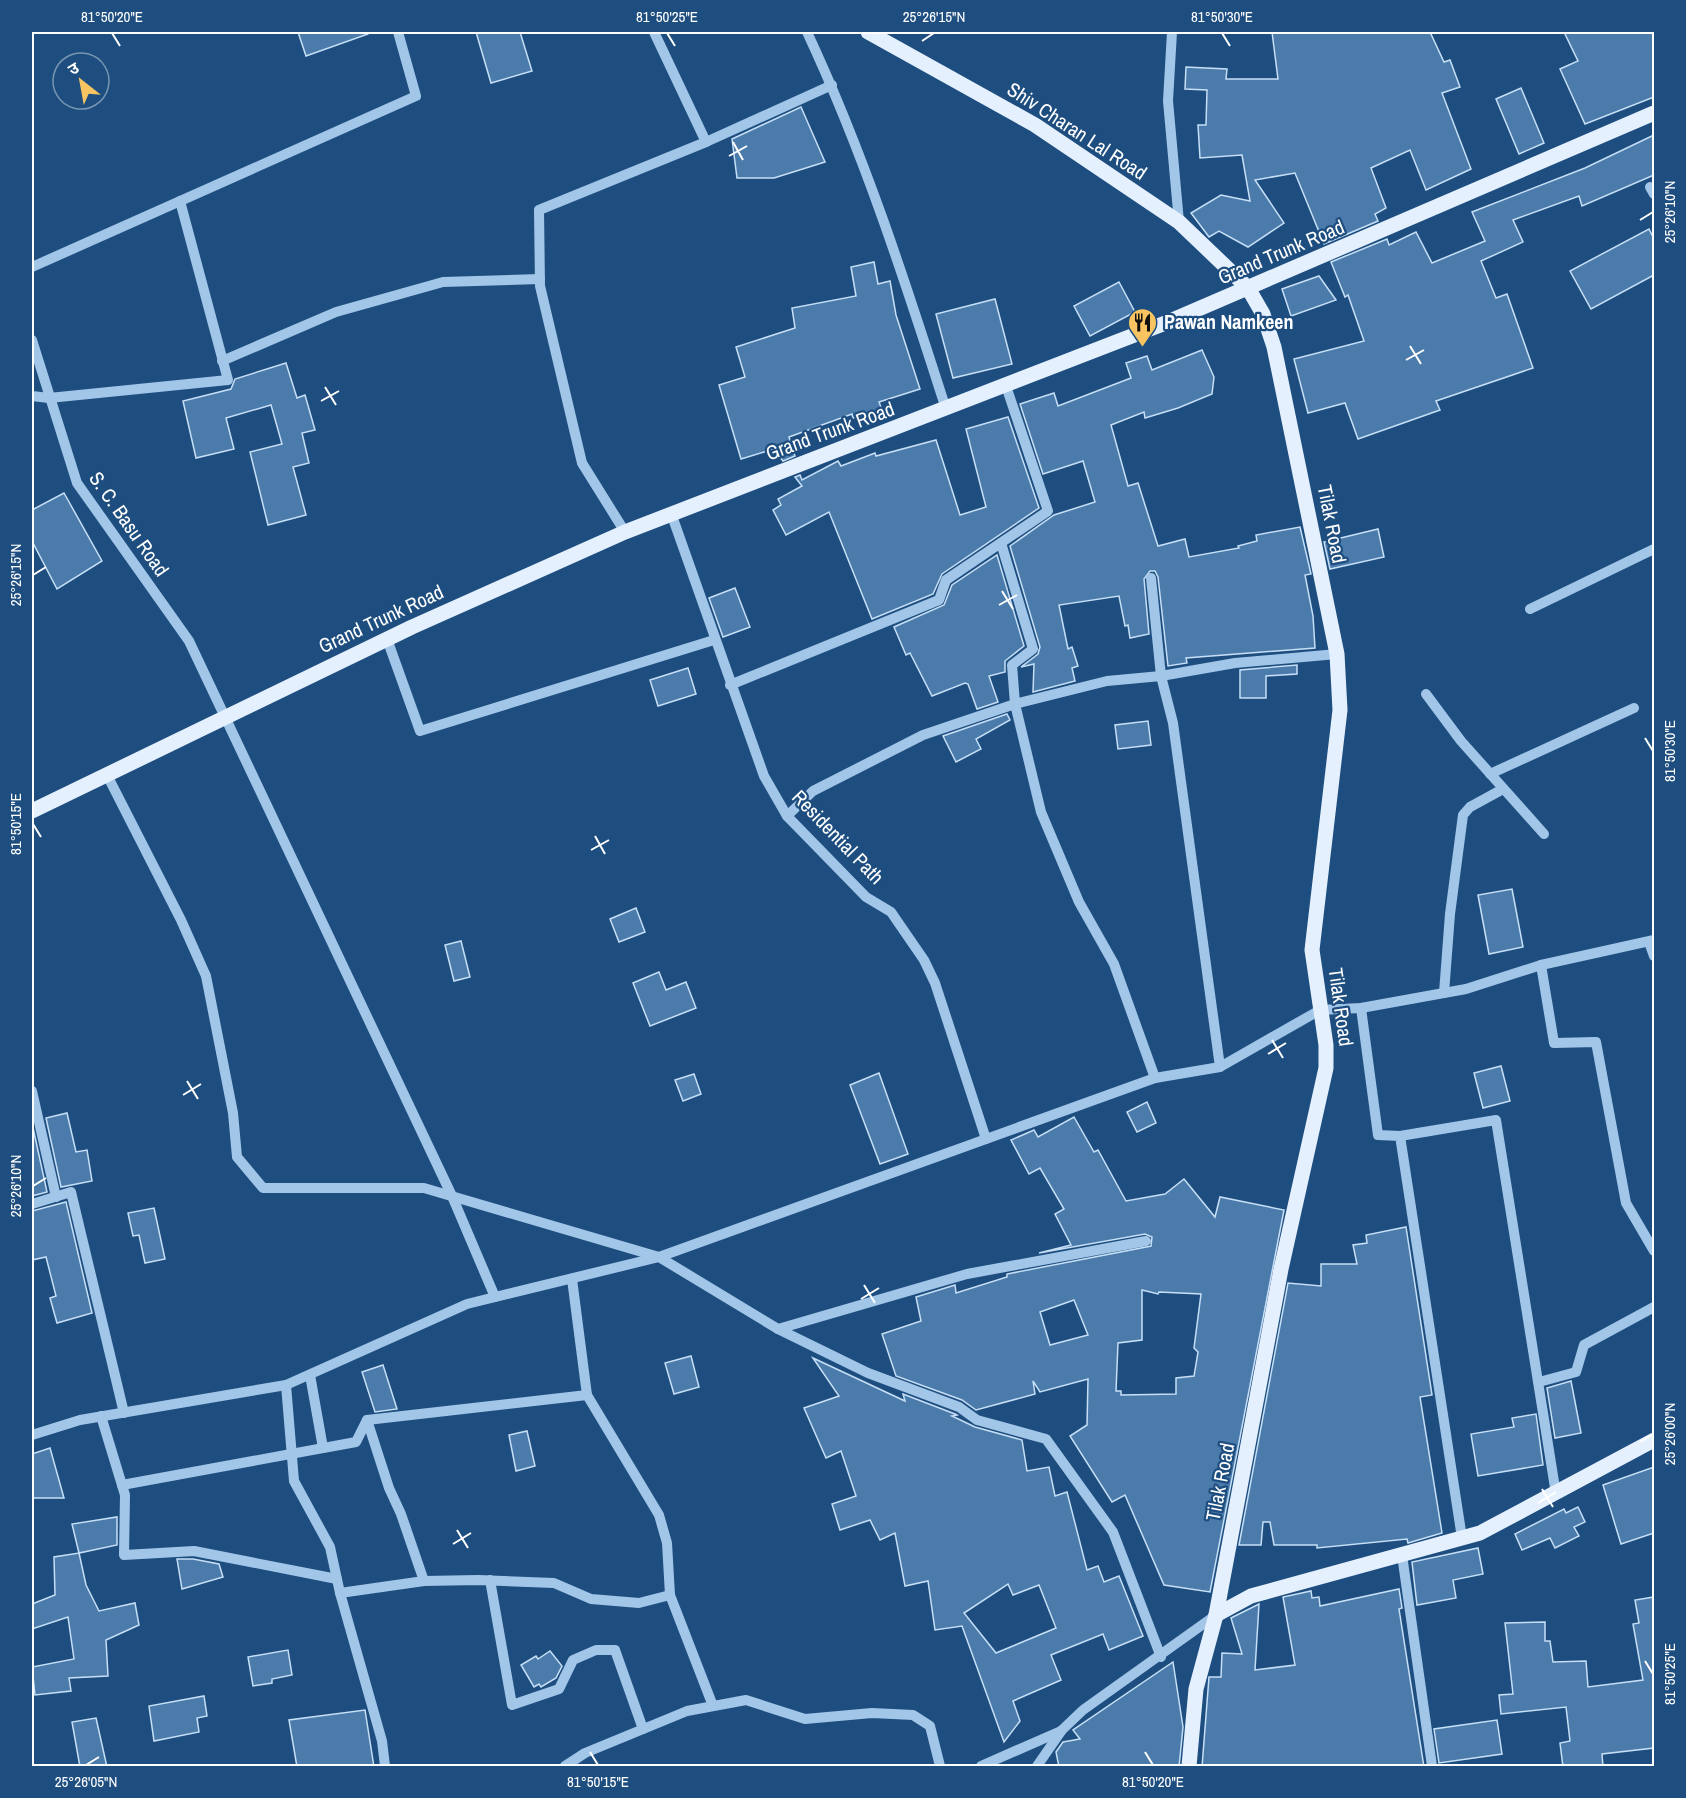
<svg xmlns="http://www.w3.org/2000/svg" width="1686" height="1798" viewBox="0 0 1686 1798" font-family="'Archivo Narrow','Noto Sans Devanagari',sans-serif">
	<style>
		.building { fill: #4b7bab; stroke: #c6dff6; stroke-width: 1.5; fill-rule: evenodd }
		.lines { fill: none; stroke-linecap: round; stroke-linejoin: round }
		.minor { stroke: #a2c6e8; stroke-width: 10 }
		.major { stroke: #e5f0fe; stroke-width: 15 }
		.ticks { fill: none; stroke: #fff; stroke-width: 2 }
		.labels { text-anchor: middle; stroke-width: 4.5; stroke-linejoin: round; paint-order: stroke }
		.street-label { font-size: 20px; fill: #fff; stroke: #1e4e7f }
		.poi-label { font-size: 20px; font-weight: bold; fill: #fff; stroke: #1e4e7f; text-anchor: start }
		.neatline { fill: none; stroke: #fff; stroke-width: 2 }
		.ticks-label { font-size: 15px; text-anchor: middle; fill: #fff }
	</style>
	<rect width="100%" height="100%" fill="#1e4e7f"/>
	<g class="building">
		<polygon points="298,32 368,32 368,34 306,56"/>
		<polygon points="476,32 520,32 532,71 491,83"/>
		<polygon points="1272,32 1430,32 1444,62 1450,60 1460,87 1442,93 1471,169 1426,190 1410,150 1371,168 1386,208 1375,214 1378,221 1324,244 1295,173 1255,180 1284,223 1248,247 1219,231 1209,237 1191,213 1221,195 1250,201 1242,155 1200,158 1198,125 1206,125 1207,90 1185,89 1186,67 1227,69 1226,79 1278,79"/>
		<polygon points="1564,32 1654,32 1654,97 1585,124 1560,69 1578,61"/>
		<polygon points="1521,88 1544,143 1519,154 1496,99"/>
		<polygon points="801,107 825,162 774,178 737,178 732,139"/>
		<polygon points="1654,135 1654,175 1582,206 1579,196 1513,220 1523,242 1481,261 1496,298 1507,294 1533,368 1436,401 1440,410 1358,439 1345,403 1308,413 1294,359 1364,341 1348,295 1345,297 1331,262 1387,239 1389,245 1416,232 1432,263 1485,241 1472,212 1585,168"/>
		<polygon points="1649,229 1654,239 1654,275 1591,309 1570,271"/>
		<polygon points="874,262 878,284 890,281 896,315 920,389 879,402 882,410 853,418 852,414 789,437 795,456 783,461 774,449 741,459 719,385 745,377 736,347 795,328 792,308 856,296 851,267"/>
		<polygon points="1319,276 1336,300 1291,316 1282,289"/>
		<polygon points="1119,282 1135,312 1090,336 1074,306"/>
		<polygon points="995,299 1012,364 953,378 936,314"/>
		<polygon points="1202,350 1214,377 1212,394 1178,408 1145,418 1144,412 1111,425 1128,486 1138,483 1158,546 1185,539 1189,557 1239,548 1238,546 1257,541 1256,535 1300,527 1311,574 1305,575 1313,616 1315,648 1186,658 1187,663 1168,666 1158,577 1155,571 1150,571 1144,579 1149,634 1130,638 1128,625 1125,626 1119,596 1059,605 1068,649 1072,647 1078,666 1072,668 1075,681 1033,692 1034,664 1021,667 1038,654 1040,647 1010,546 1054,515 1095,502 1083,461 1043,474 1020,404 1054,393 1058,406 1131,378 1126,363 1147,356 1152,370"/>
		<polygon points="286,363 297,398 305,395 315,430 302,433 309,463 293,467 306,515 268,525 250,452 282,444 271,405 226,418 234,449 196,458 183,401 231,389 235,379"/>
		<polygon points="1008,417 1039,508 942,574 933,594 872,619 829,512 786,535 773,510 781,505 778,499 802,486 795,477 800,475 802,480 838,461 841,466 875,453 876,456 936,440 960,515 986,507 966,429"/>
		<polygon points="64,493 102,561 57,589 32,541 32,510"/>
		<polygon points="1378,529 1384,557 1330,569 1324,542"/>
		<polygon points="997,555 1024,646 1005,661 1005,672 989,676 998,702 977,709 968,684 965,683 932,696 910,653 906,655 894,627 944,605 952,585"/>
		<polygon points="735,588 750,627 723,637 709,598"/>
		<polygon points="1297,665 1297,674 1266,676 1266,698 1240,698 1240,670"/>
		<polygon points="688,668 696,694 658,706 650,680"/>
		<polygon points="1007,714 1010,720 976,739 981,749 956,762 943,736"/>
		<polygon points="1148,721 1151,745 1118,749 1115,725"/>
		<polygon points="1512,889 1523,947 1489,954 1478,895"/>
		<polygon points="636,908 645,932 619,942 610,919"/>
		<polygon points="461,941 470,977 454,981 445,945"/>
		<polygon points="659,972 666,990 686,982 696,1008 650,1026 633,983"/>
		<polygon points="1501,1066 1510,1101 1483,1108 1474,1073"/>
		<polygon points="879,1073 908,1154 880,1164 850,1085"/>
		<polygon points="694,1074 701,1094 683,1101 675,1080"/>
		<polygon points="1147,1102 1156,1123 1137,1132 1127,1112"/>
		<polygon points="67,1113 76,1152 87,1150 92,1181 61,1187 46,1118"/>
		<path d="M1074,1117l20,35 4,-2 28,51 39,-7 19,-15 31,38 5,-20 64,13 -74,382 -46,-7 -39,-90 -13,7 -42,-66 17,-11 1,-46 -48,13 -7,-11 2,13 -59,16 -14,-10 -66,-24 -14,-42 39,-13 -5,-24 39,-12 1,8 51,-16v-3l144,-28 1,-9 -7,-3 -106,19 32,-8 -16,-31 9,-5 -24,-41 -11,6 -18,-34 23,-10 4,7zM1142,1290l16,4 1,-2 42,2 -7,54 4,4 -4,24 -18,2v16l-55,1v-4h-5l2,-48 24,-3zM1074,1300l14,35 -38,10 -10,-33z"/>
		<polygon points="32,1123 47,1192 32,1196"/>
		<polygon points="66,1202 92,1313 57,1323 50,1298 56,1296 46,1257 32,1260 32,1211"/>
		<polygon points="154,1208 165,1259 145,1263 139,1235 133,1236 128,1213"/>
		<polygon points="1406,1227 1432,1395 1420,1397 1442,1533 1408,1543 1407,1539 1317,1548 1317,1545 1274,1545 1270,1522 1263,1522 1261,1545 1239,1545 1288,1283 1321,1286 1321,1264 1357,1264 1353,1245 1367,1243 1366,1235"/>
		<polygon points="691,1356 699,1387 674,1394 665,1363"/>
		<path d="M813,1358l92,43 -2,-7 52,20 2,1 -5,1 23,11 47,13 5,31 22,-4 6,29 12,-4 20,78 11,-4 6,16 15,-6 24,60 -34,14 -6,-16 -52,21 10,25 -48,21 7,20 -16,21 -42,-116 -27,4 -7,-49 -23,5 -10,-53 -15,7 -10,-20 -30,10 -8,-26 24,-8 -15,-45 -15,7 -22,-50 35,-12zM1008,1584l5,11 26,-10 17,43 -60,25 -32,-40z"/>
		<polygon points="383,1365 397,1409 375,1412 362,1372"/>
		<polygon points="1571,1381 1581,1433 1555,1438 1547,1388"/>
		<polygon points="1536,1414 1543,1465 1478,1476 1471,1434 1514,1427 1512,1418"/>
		<polygon points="527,1431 535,1466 516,1471 509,1435"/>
		<polygon points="50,1448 64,1498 32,1498 32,1454"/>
		<polygon points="1654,1467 1654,1533 1621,1544 1603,1485"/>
		<polygon points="1578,1507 1585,1522 1574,1527 1579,1536 1555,1548 1550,1538 1522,1550 1515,1534 1564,1509 1566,1513"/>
		<polygon points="117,1517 117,1545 79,1553 72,1524"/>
		<polygon points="1478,1548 1483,1574 1453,1580 1456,1598 1417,1605 1412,1562"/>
		<polygon points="79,1553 86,1585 99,1611 135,1603 139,1625 106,1640 108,1676 69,1678 71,1691 35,1695 32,1667 74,1659 68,1617 32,1629 32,1604 55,1595 54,1557"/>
		<polygon points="177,1559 193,1559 219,1564 223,1577 182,1589"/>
		<polygon points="1399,1589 1402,1608 1399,1609 1424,1767 1202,1767 1209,1677 1221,1677 1222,1653 1242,1654 1231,1618 1259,1604 1255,1670 1295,1665 1283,1597 1311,1591 1312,1598 1319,1597 1320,1606"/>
		<polygon points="1654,1597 1654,1748 1602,1754 1603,1767 1563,1767 1560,1743 1570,1741 1566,1707 1501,1714 1499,1695 1513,1694 1505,1623 1545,1622 1545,1641 1550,1641 1553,1662 1586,1661 1588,1687 1643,1680 1633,1624 1639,1623 1635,1600"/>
		<polygon points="288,1650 292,1675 272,1679 272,1683 253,1686 248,1657"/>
		<polygon points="550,1651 562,1666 556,1678 541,1687 539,1684 534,1687 521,1665 536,1656 538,1659"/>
		<polygon points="1173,1662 1183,1727 1179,1767 1059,1767 1056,1752 1063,1742 1080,1739 1073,1730"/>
		<polygon points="204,1696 207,1716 197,1718 199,1732 154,1741 149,1706"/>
		<polygon points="365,1710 374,1767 297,1767 289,1720"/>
		<polygon points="96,1718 107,1767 80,1767 72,1722"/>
		<polygon points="1497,1720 1502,1754 1439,1763 1434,1729"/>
	</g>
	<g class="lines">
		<g class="minor">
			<path d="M807,32c57,122 98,249 139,377"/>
			<polyline points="1172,32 1168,101 1179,222"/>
			<polyline points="706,142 832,85"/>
			<polyline points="1650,187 1654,194"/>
			<polyline points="32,267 416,96 398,32"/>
			<polyline points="32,340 77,483 189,641 452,1196 495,1297"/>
			<polyline points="222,361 336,312 443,282 540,279"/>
			<polyline points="32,396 49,398 228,380 180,201"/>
			<polyline points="671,513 764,776 787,816 866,897 891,912 924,960 935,983 986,1139"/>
			<polyline points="625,532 582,463 540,286 539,210 706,142 654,32"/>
			<polyline points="1001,543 1033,649 1012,665 1015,704 1041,812 1079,902 1114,964 1155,1078"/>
			<polyline points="1151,578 1161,676 1173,723 1220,1067"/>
			<polyline points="1530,609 1654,549"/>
			<polyline points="387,639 420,731 714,640"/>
			<polyline points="730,685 939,600 946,580 1048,511 1006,386"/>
			<polyline points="1426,694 1461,741 1544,834"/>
			<polyline points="106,773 181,920 206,976 233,1113 237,1157 263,1188 424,1188 659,1257 778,1329 868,1373 959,1407 977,1420 1046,1439 1113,1532 1161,1657"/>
			<polyline points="1490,774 1634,708"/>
			<polyline points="787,816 813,791 923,735 1015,704 1107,681 1161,676 1235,663 1337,654"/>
			<polyline points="1649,942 1654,956"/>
			<polyline points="1541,965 1554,1043 1596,1042 1626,1203 1654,1251"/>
			<polyline points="1444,993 1450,914 1463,815 1470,807 1503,789"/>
			<polyline points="1361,1008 1378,1135 1400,1136 1462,1538"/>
			<polyline points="32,1091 56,1197"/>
			<polyline points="1400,1136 1496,1120 1556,1494"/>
			<polyline points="32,1204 71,1192 124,1413"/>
			<polyline points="778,1329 967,1274 1146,1241"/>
			<polyline points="310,1375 323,1448"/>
			<polyline points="1539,1382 1576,1372 1584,1345 1654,1307"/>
			<polyline points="286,1385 294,1481 330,1547 340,1593 382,1741 385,1766"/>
			<polyline points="587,1395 659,1515 667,1543 670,1595 713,1706"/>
			<polyline points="101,1416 125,1495 124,1555 194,1551 337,1579"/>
			<polyline points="32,1435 80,1420 286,1385 467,1304 659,1257 1155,1078 1220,1067 1320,1010 1361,1008 1466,989 1541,965 1654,940"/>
			<polyline points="122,1485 356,1442 367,1420 587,1395 572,1279"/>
			<polyline points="1402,1555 1432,1766"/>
			<polyline points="490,1580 512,1705 559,1689 573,1660 596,1650 615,1650 643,1729"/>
			<polyline points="424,1581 478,1580 554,1583 591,1599 639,1603 670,1595"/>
			<polyline points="340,1593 424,1581 401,1514 389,1488 367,1420"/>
			<polyline points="565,1766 585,1753 687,1711 746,1700 805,1719 872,1713 913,1715 930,1726 940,1766"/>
			<polyline points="981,1766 1061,1731"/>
			<polyline points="1037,1766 1062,1730 1083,1710 1216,1615"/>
		</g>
		<g class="major">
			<polyline points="868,32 1035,125 1179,222 1248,288 1263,314 1274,347 1337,654 1340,710 1312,950 1326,1045 1326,1068 1281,1269 1216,1615 1196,1689 1189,1766"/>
			<polyline points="32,811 412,627 625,532 1168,322 1654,113"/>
			<polyline points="1216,1615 1251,1596 1480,1533 1654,1440"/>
		</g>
	</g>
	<path class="ticks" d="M112,33l8,13M667,33l8,13M1222,33l8,13M922,41l12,-8M733,142l10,18M729,156l18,-10M1640,220l13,-8M1410,346l11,18M1406,360l18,-10M325,387l11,18M321,401l18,-10M33,575l13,-8M1002,591l11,18M999,605l18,-10M1645,738l8,13M33,824l8,13M595,836l10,18M591,850l18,-10M1272,1040l11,18M1268,1054l18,-11M187,1081l11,18M183,1095l18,-11M33,1186l13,-8M864,1285l11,18M861,1299l18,-11M1640,1442l13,-8M1542,1489l11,18M1538,1503l18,-11M457,1530l11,18M453,1544l18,-11M1645,1661l8,13M590,1752l8,13M1145,1752l8,13M86,1765l13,-8"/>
	<defs>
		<symbol id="restaurant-pin" viewBox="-11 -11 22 30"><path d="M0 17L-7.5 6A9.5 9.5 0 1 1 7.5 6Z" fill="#f7c461" stroke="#1e4e7f"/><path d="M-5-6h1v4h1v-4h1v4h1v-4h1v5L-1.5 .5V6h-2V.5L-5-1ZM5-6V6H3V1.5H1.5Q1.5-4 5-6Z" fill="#111"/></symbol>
	</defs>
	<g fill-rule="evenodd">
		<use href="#restaurant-pin" x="1126" y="306" width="33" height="45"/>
	</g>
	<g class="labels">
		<g class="street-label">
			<text transform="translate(1077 131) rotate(33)" y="7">Shiv Charan Lal Road</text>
			<text transform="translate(1281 252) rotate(-23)" y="7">Grand Trunk Road</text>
			<text transform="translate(830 431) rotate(-20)" y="7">Grand Trunk Road</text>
			<text transform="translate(129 524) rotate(55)" y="7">S. C. Basu Road</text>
			<text transform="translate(1332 524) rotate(79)" y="7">Tilak Road</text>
			<text transform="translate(381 619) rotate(-25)" y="7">Grand Trunk Road</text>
			<text transform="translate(838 837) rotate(46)" y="7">Residential Path</text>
			<text transform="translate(1341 1007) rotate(82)" y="7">Tilak Road</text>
			<text transform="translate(1220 1482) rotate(-79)" y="7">Tilak Road</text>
		</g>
		<g class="poi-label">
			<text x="1164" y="329">Pawan Namkeen</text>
		</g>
	</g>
	<rect width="1686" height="1798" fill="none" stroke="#1e4e7f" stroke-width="66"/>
	<g transform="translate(81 81) rotate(329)"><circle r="28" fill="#1e4e7f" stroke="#7895b2" stroke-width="1.5"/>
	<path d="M0-4.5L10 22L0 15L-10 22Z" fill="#f7c461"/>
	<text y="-9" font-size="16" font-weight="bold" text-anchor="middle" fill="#ffffff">उ</text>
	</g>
	<rect x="33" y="33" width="1620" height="1732" class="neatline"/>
	<g class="ticks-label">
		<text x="112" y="22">81°50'20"E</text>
		<text x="667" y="22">81°50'25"E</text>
		<text x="934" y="22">25°26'15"N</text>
		<text x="1222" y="22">81°50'30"E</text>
		<text transform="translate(1670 212) rotate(-90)" y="5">25°26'10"N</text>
		<text transform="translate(16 575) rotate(-90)" y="5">25°26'15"N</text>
		<text transform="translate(1670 751) rotate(-90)" y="5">81°50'30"E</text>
		<text transform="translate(16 824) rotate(-90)" y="5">81°50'15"E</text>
		<text transform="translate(16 1186) rotate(-90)" y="5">25°26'10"N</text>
		<text transform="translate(1670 1434) rotate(-90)" y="5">25°26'00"N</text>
		<text transform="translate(1670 1674) rotate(-90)" y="5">81°50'25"E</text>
		<text x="86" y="1787">25°26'05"N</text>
		<text x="598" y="1787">81°50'15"E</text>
		<text x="1153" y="1787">81°50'20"E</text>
	</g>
</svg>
